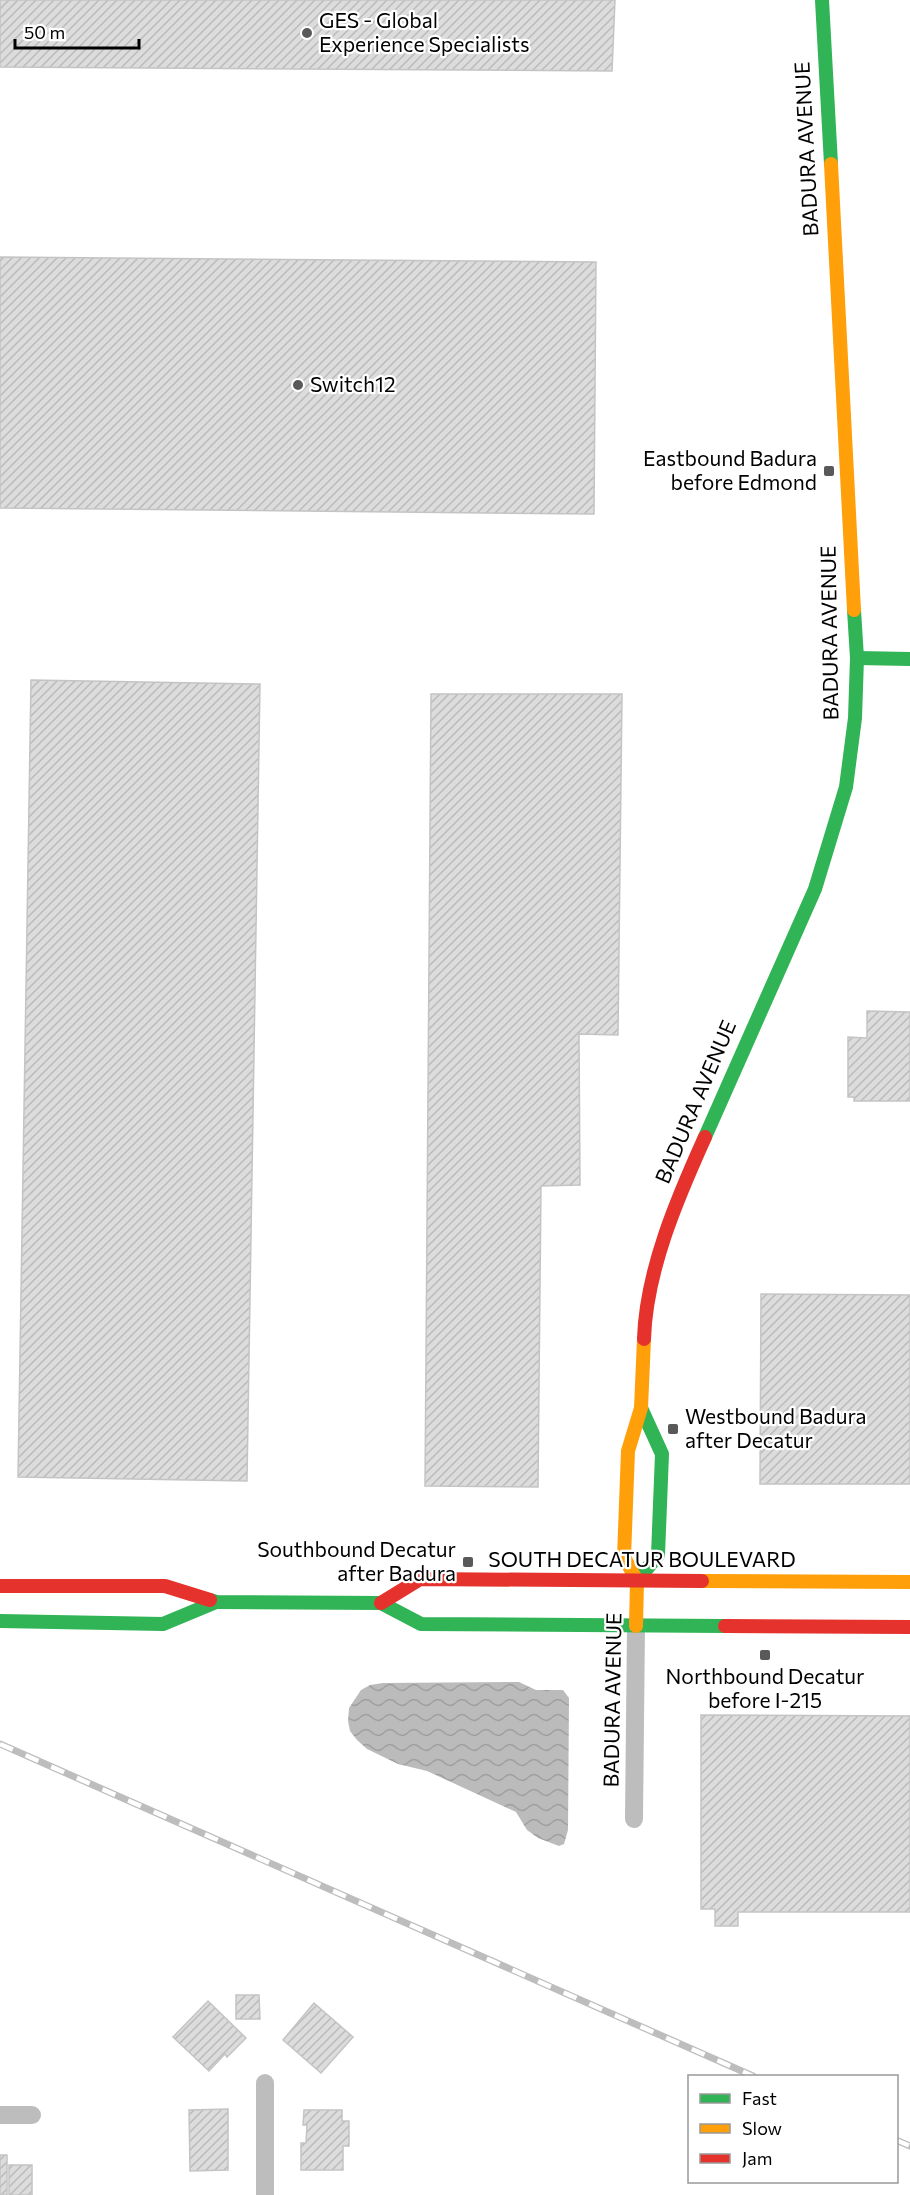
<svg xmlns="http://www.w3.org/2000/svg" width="910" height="2195" viewBox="0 0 910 2195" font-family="Commissioner,sans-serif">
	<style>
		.water { fill: url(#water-waves) }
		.building { fill: url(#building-hatch); stroke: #c4c4c4; stroke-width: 1.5 }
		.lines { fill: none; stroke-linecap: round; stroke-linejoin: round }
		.street { stroke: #bdbdbd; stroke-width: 18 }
		.fast { stroke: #30b455; stroke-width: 14 }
		.slow { stroke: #ff9f0a; stroke-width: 14 }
		.jam { stroke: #e5322d; stroke-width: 14 }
		.rail-casing { stroke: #bdbdbd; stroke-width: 7 }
		.rail { stroke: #fff; stroke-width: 4.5; stroke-dasharray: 14; stroke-linecap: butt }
		.poi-dot { fill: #595959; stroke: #fff; stroke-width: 2 }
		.labels { text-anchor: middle; stroke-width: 4.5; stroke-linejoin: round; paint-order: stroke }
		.poi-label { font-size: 21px; fill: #000; stroke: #fff; text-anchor: start }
		.street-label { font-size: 21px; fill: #000; stroke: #fff }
	</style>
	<defs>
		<pattern id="water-waves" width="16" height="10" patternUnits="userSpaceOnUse" patternTransform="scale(1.5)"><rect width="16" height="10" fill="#bbb"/><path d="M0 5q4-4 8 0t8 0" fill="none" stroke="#9f9f9f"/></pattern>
		<pattern id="building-hatch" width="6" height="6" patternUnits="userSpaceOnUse" patternTransform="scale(1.5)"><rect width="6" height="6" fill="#dcdcdc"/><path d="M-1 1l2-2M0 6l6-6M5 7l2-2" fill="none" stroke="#bbb"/></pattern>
	</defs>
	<rect width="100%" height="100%" fill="#fff"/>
	<polygon class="water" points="519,1682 536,1690 563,1690 569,1698 568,1830 564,1844 559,1846 538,1838 527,1830 516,1812 427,1771 398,1764 367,1749 357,1740 350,1731 348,1721 349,1708 361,1690 370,1685 383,1683"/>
	<g class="building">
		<polygon points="0,0 615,0 612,71 0,67"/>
		<polygon points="0,257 596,262 594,514 0,508"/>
		<polygon points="31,680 260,684 247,1481 18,1477"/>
		<polygon points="431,694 622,694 618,1035 579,1034 580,1185 541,1186 538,1487 425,1486"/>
		<polygon points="867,1011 910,1012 910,1101 854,1101 854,1097 848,1097 848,1037 867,1038"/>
		<polygon points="761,1294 910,1295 910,1484 760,1484"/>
		<polygon points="701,1715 910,1716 910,1912 738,1912 738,1926 715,1926 715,1909 701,1909"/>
		<polygon points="236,1995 259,1995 260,2019 236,2019"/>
		<polygon points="208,2001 246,2038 227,2057 225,2054 209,2071 173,2037"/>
		<polygon points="314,2003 353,2037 321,2073 283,2040"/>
		<polygon points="228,2109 228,2170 190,2171 189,2110"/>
		<polygon points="304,2110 342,2110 342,2121 349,2121 349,2146 343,2146 343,2170 301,2170 301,2143 306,2143 307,2125 303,2125"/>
		<rect x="0" y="2155" width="7" height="40"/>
		<rect x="9" y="2165" width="23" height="30"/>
	</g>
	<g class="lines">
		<g class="street">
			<polyline points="634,1819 636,1626"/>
			<polyline points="0,2115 32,2115"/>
			<polyline points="265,2195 265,2083"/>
		</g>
		<g class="fast">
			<polyline points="822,0 831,164"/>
			<polyline points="857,658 910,659"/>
			<polyline points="705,1137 815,889 846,787 855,718 857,658 854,610"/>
			<polyline points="637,1581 658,1555 662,1454 641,1408"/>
			<polyline points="210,1600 216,1602 381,1603 421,1624 725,1626"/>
			<polyline points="0,1621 163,1624 216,1602"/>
		</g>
		<g class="slow">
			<polyline points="831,164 854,610"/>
			<polyline points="702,1581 910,1582"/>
			<polyline points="636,1626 637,1581 624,1557 628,1451 641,1408 644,1339"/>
		</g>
		<g class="jam">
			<path d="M644,1339c2,-68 33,-140 61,-202"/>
			<polyline points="0,1586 165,1586 210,1600"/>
			<polyline points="381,1603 420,1579 702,1581"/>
			<polyline points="725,1626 910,1627"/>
		</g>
		<defs>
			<g id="rail">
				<polyline points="0,1744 753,2076"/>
				<polyline points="896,2140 910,2146"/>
			</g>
		</defs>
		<use href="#rail" class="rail-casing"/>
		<use href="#rail" class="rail"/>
	</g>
	<g class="poi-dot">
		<circle cx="307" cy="33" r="6"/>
		<circle cx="298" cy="385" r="6"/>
		<rect x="823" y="465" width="12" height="12" rx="3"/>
		<rect x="667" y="1423" width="12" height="12" rx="3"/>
		<rect x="462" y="1556" width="12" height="12" rx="3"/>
		<rect x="759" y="1649" width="12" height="12" rx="3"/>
	</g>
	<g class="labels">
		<g class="poi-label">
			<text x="319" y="28">GES - Global<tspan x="319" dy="24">Experience Specialists</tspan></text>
			<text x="310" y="392">Switch12</text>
			<text x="817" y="466" text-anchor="end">Eastbound Badura<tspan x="817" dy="24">before Edmond</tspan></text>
			<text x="685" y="1424">Westbound Badura<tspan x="685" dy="24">after Decatur</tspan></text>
			<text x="456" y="1557" text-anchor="end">Southbound Decatur<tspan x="456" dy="24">after Badura</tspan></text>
			<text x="765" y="1684" text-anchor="middle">Northbound Decatur<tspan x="765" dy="24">before I-215</tspan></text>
		</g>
		<g class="street-label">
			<text transform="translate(807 149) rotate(-93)" y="7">BADURA AVENUE</text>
			<text transform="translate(830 633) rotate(-91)" y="7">BADURA AVENUE</text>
			<text transform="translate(696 1102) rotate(-67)" y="7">BADURA AVENUE</text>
			<text x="642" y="1567">SOUTH DECATUR BOULEVARD</text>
			<text transform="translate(613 1700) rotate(-89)" y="7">BADURA AVENUE</text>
		</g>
	</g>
	<rect x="688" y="2075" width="210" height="108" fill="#ffffff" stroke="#999999" stroke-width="1.5"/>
	<rect x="700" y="2094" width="30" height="9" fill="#30b455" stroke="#999999" stroke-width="1.5"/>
	<text x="742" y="2105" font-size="18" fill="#000000">Fast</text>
	<rect x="700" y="2124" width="30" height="9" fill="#ff9f0a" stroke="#999999" stroke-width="1.5"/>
	<text x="742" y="2135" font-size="18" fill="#000000">Slow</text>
	<rect x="700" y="2154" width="30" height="9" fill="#e5322d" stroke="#999999" stroke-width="1.5"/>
	<text x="742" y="2165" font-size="18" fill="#000000">Jam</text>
	<path d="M15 39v9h124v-9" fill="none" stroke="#000000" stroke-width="3"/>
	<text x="24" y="39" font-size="18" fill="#000000" stroke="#ffffff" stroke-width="4.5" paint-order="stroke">50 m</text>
</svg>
